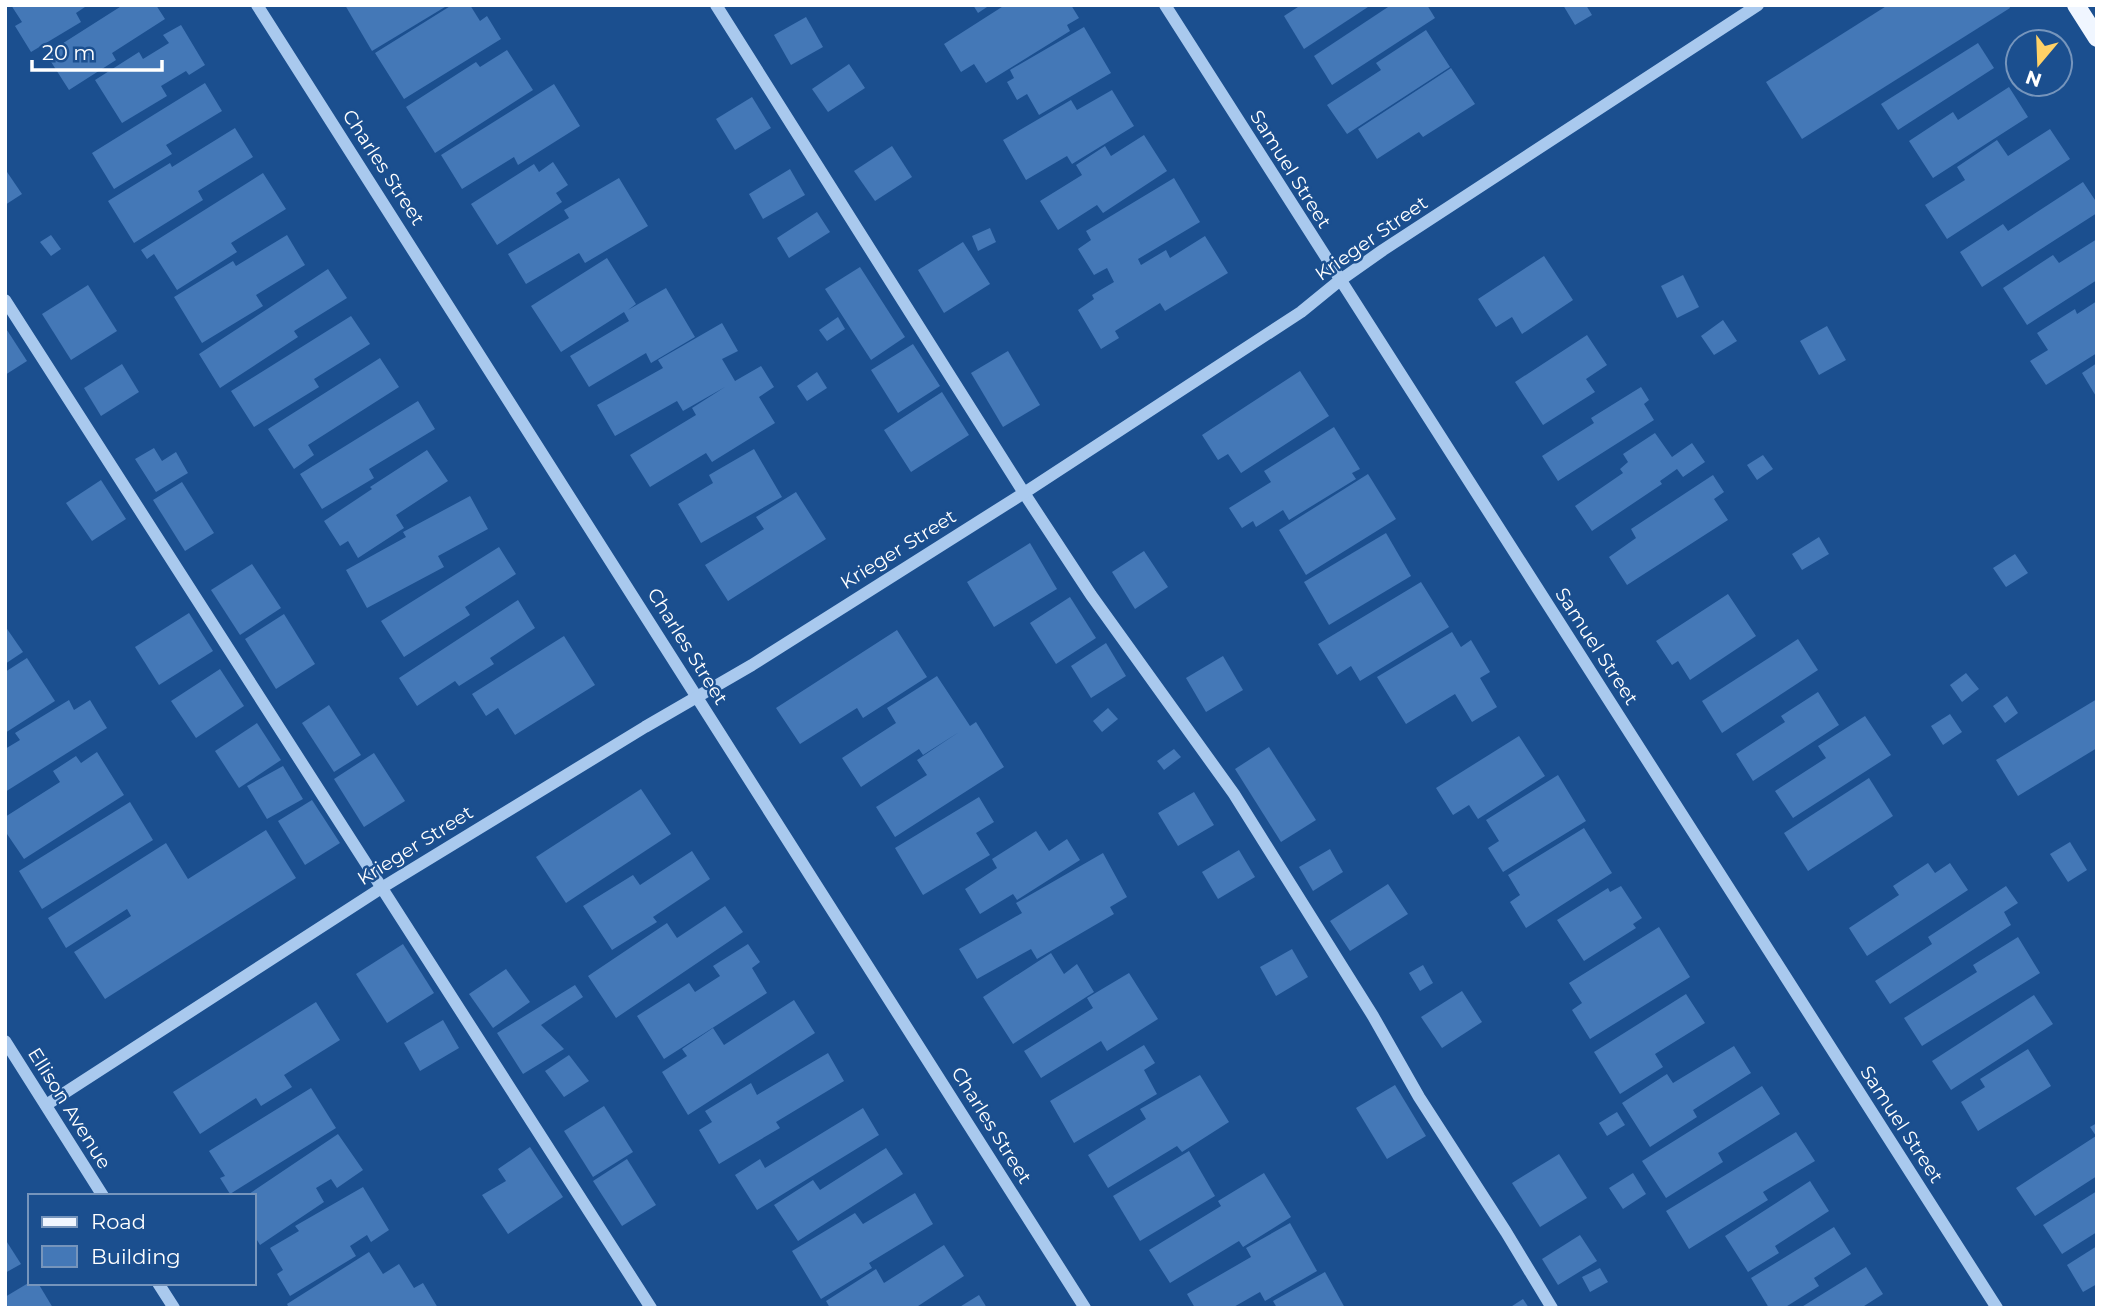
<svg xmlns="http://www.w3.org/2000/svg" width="2102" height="1313" viewBox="0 0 2102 1313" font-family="Montserrat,sans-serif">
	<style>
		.building { fill: #4478b7 }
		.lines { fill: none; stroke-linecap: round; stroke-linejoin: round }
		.minor { stroke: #a9c9ee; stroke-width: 12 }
		.major { stroke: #f0f6ff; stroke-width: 18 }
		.labels { text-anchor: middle; stroke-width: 5; stroke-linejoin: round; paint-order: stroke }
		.street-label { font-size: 19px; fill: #fff; stroke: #1b4f8f }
	</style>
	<rect width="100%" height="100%" fill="#1b4f8f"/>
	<g class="building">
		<polygon points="11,5 88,5 76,13 81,22 31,52 15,26 22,22"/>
		<polygon points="123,5 156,5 165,19 112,53 116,60 69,90 46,54"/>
		<polygon points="345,5 444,5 445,7 372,51"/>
		<polygon points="452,5 470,5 480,21 487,16 501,39 404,99 375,53"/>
		<polygon points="973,5 990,5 978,13"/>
		<polygon points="1005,5 1071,5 1079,18 1067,25 1070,31 986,83 974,64 961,72 944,44"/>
		<polygon points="1301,5 1371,5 1304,49 1284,16"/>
		<polygon points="1391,5 1427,5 1435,18 1332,85 1314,56"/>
		<polygon points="1563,5 1586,5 1592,15 1575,25"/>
		<polygon points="1888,5 2009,5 2010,8 1802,139 1766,82"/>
		<polygon points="806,17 823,47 791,65 774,35"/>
		<polygon points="181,25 205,65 189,75 186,71 161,86 167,96 122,123 95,80 139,52 143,59 169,43 163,35"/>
		<polygon points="1084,27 1111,73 1039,115 1027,94 1017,100 1007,82 1014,78 1010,70"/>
		<polygon points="1426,30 1450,67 1347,134 1327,105 1381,70 1376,63"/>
		<polygon points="1978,43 1994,68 1898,130 1881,104"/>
		<polygon points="507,50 533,90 435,153 406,107 476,62 480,67"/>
		<polygon points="849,64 865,88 828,112 812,89"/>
		<polygon points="1451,68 1475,104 1423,137 1419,132 1377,159 1358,129"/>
		<polygon points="205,83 222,111 166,145 172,154 114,189 92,153"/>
		<polygon points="554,84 580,126 518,165 514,157 462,189 441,155"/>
		<polygon points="2009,87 2028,117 1933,178 1909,141 1953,112 1958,120"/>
		<polygon points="1112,90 1134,126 1072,164 1067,156 1026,180 1003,140 1071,100 1077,110"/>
		<polygon points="752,97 771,128 735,150 716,119"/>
		<polygon points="235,128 253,157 198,191 203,200 134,243 108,201 170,163 172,167"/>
		<polygon points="2050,129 2070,159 1947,239 1925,205 1965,180 1957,167 1997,140 2008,156"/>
		<polygon points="1144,135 1167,171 1103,213 1097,205 1058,230 1040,201 1082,175 1076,165 1105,146 1111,156"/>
		<polygon points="892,146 912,177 875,201 854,171"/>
		<polygon points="553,162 568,185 556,193 562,202 497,245 471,204 534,164 539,172"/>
		<polygon points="5,169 22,194 5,205"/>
		<polygon points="790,169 805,195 763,219 749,194"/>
		<polygon points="263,173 286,209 231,243 237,252 177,290 154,254 147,259 141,250"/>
		<polygon points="619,178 648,226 585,263 579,253 526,284 508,254 569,218 564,210"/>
		<polygon points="1174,178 1200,222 1138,259 1141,265 1166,250 1170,258 1205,236 1228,273 1165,311 1160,303 1115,331 1119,338 1101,349 1078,310 1094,299 1092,295 1114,282 1107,268 1094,275 1078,249 1091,240 1086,231"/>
		<polygon points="2083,182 2097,203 2097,213 1982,287 1960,252 2003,224 2008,231"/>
		<polygon points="817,212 830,232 789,258 777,238"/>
		<polygon points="990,228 996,242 978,251 972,236"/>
		<polygon points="51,235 61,249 51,256 40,242"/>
		<polygon points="287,235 305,265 256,295 263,306 202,343 174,297 233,261 236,266"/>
		<polygon points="2097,239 2097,280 2027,325 2003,288 2053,255 2059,263"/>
		<polygon points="963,242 990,284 944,313 918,270"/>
		<polygon points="1544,256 1573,300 1522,334 1512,317 1496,327 1478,299"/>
		<polygon points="607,258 636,304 628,310 666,288 695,337 651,363 646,353 589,387 570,356 629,321 624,312 561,352 531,306"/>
		<polygon points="860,267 905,337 871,360 825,289"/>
		<polygon points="328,269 347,298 294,331 298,337 220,388 199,354"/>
		<polygon points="1683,275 1699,307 1677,318 1661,286"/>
		<polygon points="88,285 117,331 71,360 42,314"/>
		<polygon points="2097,301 2097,353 2046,385 2030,361 2048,350 2037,333 2075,309 2077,314"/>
		<polygon points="351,316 370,344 314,379 319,387 254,427 231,391"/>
		<polygon points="838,317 845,329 827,341 819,330"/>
		<polygon points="1723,320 1737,341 1714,355 1701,336"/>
		<polygon points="722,323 738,351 722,359 735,381 761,366 774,387 759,397 775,423 712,462 706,453 650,487 630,455 696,415 692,408 725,387 683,411 677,401 615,436 597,405 663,368 658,360"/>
		<polygon points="1827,326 1846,360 1819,375 1800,341"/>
		<polygon points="5,327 27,361 5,375"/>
		<polygon points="1587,335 1607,365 1586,379 1595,392 1543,425 1515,382"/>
		<polygon points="913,344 940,386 898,413 871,370"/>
		<polygon points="1008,351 1040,405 1003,427 971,373"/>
		<polygon points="380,358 399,387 308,445 314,455 294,469 268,429"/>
		<polygon points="2097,363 2097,398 2082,373"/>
		<polygon points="122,364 139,392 101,416 84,388"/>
		<polygon points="1300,371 1329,416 1241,473 1228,454 1218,460 1202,435"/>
		<polygon points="817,372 827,388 807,401 797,386"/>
		<polygon points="1641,387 1649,400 1644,404 1654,420 1558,481 1542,456 1594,423 1591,418"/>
		<polygon points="942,392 969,435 911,472 884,430"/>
		<polygon points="418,401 435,429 369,469 374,478 322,509 300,474"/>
		<polygon points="1334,427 1360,469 1352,473 1356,479 1289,520 1283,510 1256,527 1253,521 1242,528 1229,508 1271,482 1264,471"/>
		<polygon points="1655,433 1672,457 1692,443 1705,462 1683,477 1677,469 1660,481 1662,484 1592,531 1575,506 1623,473 1620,469 1628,462 1623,454"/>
		<polygon points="154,448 162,461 176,452 188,473 156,492 135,459"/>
		<polygon points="754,449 782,497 701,543 678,504 713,483 709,475"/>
		<polygon points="427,450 448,481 396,515 404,528 358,558 348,541 340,546 324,521 372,489 370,487"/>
		<polygon points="1763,455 1773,469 1757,480 1747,465"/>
		<polygon points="1368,474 1396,519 1306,575 1279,530"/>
		<polygon points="1713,475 1724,492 1714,499 1728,520 1627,585 1609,557 1636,538 1631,529"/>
		<polygon points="101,480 126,519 92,541 66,503"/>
		<polygon points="182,482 214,533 185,551 153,500"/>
		<polygon points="796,492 826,539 728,601 705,565 764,529 756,517"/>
		<polygon points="470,496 488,529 438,556 444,567 367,608 346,570 406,537 403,532"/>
		<polygon points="1386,533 1411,576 1329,625 1304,582"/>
		<polygon points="1819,537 1829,554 1802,570 1792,554"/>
		<polygon points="1030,543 1057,589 994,627 967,582"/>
		<polygon points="499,547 516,574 465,607 470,615 404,657 381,621"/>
		<polygon points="1144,551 1168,587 1135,609 1112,572"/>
		<polygon points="2015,554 2028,573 2006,587 1993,568"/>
		<polygon points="252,564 281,608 240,635 211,590"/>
		<polygon points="1421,582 1449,627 1360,681 1351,666 1337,675 1318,644"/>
		<polygon points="1728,594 1756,636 1690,680 1678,661 1672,665 1656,641"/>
		<polygon points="1070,597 1096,638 1056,664 1030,623"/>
		<polygon points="518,600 535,628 490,658 494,664 459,686 455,681 417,706 399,678"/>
		<polygon points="189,613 213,651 159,685 135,647"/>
		<polygon points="284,614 315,664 276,689 245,639"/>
		<polygon points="5,626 23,652 5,664"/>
		<polygon points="897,630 927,677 863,718 857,708 800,744 776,708"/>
		<polygon points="1452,632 1461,647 1471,640 1490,672 1480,678 1497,707 1472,722 1455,694 1406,724 1377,677"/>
		<polygon points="564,636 595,685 515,735 498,708 486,716 472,694"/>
		<polygon points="1798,639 1818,670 1722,733 1702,701"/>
		<polygon points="1106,643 1126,676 1091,698 1071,666"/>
		<polygon points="1223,656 1243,690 1206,712 1186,678"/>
		<polygon points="27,658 55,701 5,733 5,672"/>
		<polygon points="220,669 244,706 196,738 171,701"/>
		<polygon points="1966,673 1979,689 1962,702 1950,685"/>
		<polygon points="937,676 970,726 976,722 1004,767 895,837 876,807 927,775 917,760 959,732 923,755 919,749 861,787 842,758 896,723 887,708"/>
		<polygon points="1818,692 1839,725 1753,781 1736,754 1785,722 1781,716"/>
		<polygon points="2007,696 2018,713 2005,723 1993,706"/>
		<polygon points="2097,699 2097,748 2018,796 1996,760"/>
		<polygon points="69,700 74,710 90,700 107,728 5,792 5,749 20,740 15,733"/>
		<polygon points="329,705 361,755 334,772 302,723"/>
		<polygon points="1108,708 1118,719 1102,732 1093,721"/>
		<polygon points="1950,714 1962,732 1943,745 1931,726"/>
		<polygon points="1865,716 1891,755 1793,818 1775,791 1826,758 1818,746"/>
		<polygon points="257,723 281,760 239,788 215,751"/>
		<polygon points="1519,736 1545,776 1478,819 1469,805 1453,815 1436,788"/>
		<polygon points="1269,747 1316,820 1281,842 1235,769"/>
		<polygon points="1174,749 1181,757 1164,770 1157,761"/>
		<polygon points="97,752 124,795 24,859 5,831 5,817 60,782 53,771 76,756 81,763"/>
		<polygon points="374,753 405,801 364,827 334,779"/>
		<polygon points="283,766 303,799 267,819 247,786"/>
		<polygon points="1558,775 1586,821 1503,872 1488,848 1499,841 1486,820"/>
		<polygon points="1869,778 1893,816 1808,871 1784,833"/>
		<polygon points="641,789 671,834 566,903 536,857"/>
		<polygon points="1194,792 1214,825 1178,846 1158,813"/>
		<polygon points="979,797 994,822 976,833 990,855 923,895 895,848"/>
		<polygon points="312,800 340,843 305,865 278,821"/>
		<polygon points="130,802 153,840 42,909 19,871"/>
		<polygon points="1584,828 1612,873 1526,928 1510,902 1520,895 1508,875"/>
		<polygon points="266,830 296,878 105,999 74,952 131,916 127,909 66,948 48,918 166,843 188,879"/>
		<polygon points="1036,831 1049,851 1067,839 1080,860 1017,900 1013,894 980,914 965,889 997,868 992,859"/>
		<polygon points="2070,842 2087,870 2068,882 2050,854"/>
		<polygon points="1330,849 1343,872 1313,891 1299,867"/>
		<polygon points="1239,850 1255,877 1218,899 1202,872"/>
		<polygon points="692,851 710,879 653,917 657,922 612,950 583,906 633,875 640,885"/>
		<polygon points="1103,853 1127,897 1110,907 1114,914 1037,959 1031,949 977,979 959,949 1022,913 1016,903"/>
		<polygon points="1928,863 1935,873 1950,863 1968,890 1867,956 1849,928 1899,895 1893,886"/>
		<polygon points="1388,884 1408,914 1350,951 1330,921"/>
		<polygon points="1621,886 1642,918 1633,924 1636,928 1584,961 1557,920 1608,888 1610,892"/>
		<polygon points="2006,886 2018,903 2004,912 2011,925 1890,1004 1875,981 1932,944 1928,937"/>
		<polygon points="725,906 743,932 616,1018 588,976 667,923 677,938"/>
		<polygon points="1659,927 1690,977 1590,1039 1572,1010 1582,1003 1569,983"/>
		<polygon points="2018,937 2040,973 1922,1046 1904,1018 1977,972 1973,965"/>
		<polygon points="403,944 434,993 387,1023 356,974"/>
		<polygon points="748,944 760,962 752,968 767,993 664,1059 637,1016 689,983 695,992 720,976 713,966"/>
		<polygon points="1292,949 1308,977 1276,996 1260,967"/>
		<polygon points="1051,953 1064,974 1077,964 1094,992 1013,1044 983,997"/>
		<polygon points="1423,965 1433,983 1420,991 1409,973"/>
		<polygon points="506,969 530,1002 493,1028 469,994"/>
		<polygon points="1129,973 1158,1019 1107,1051 1101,1041 1041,1078 1024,1051 1093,1008 1087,998"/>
		<polygon points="575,985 583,997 541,1025 564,1049 523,1074 497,1033"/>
		<polygon points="1462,991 1482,1022 1442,1048 1421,1017"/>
		<polygon points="1686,994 1705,1023 1655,1054 1663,1067 1620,1094 1594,1052"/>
		<polygon points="2034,995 2053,1024 1951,1090 1932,1061"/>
		<polygon points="794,1000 815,1033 688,1115 662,1072 687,1056 682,1049 713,1028 724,1045"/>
		<polygon points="316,1002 340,1040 284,1075 292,1087 261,1106 256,1098 200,1134 173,1092"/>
		<polygon points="443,1020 459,1048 420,1071 404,1043"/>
		<polygon points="1144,1045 1155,1063 1144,1070 1157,1094 1074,1143 1050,1101"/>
		<polygon points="1734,1046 1751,1073 1693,1110 1697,1117 1650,1147 1622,1103 1667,1074 1673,1083"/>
		<polygon points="2028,1049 2051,1086 1978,1131 1961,1102 1985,1087 1980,1079"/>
		<polygon points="828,1053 844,1081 776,1122 780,1128 719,1164 699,1130 712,1122 705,1111 751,1083 757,1095"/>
		<polygon points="569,1055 589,1081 564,1097 545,1071"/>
		<polygon points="1200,1075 1229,1122 1182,1152 1177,1146 1108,1188 1088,1155 1146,1119 1140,1109"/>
		<polygon points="1395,1085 1426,1136 1387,1159 1356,1108"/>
		<polygon points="1762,1086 1780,1114 1718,1153 1723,1162 1666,1198 1642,1161"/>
		<polygon points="311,1088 336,1128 230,1194 220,1178 225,1176 209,1151"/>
		<polygon points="604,1106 633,1152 593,1177 564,1131"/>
		<polygon points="863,1108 879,1135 757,1210 735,1175 760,1159 765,1168"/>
		<polygon points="1617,1112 1625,1125 1607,1136 1599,1123"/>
		<polygon points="2097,1123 2097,1176 2035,1216 2016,1188 2096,1136 2090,1127"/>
		<polygon points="1796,1132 1815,1161 1763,1192 1768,1200 1689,1249 1666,1211"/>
		<polygon points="338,1134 363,1170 337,1188 331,1179 316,1188 324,1202 260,1245 254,1235 254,1196 246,1196"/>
		<polygon points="530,1147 563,1197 508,1234 482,1195 506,1181 498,1169"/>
		<polygon points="886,1148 903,1174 798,1241 774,1205 813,1180 820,1190"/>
		<polygon points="1189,1151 1215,1196 1140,1241 1113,1196"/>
		<polygon points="1559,1154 1587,1198 1540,1227 1512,1183"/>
		<polygon points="627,1159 656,1205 622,1226 593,1181"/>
		<polygon points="1264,1173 1291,1217 1243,1247 1239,1241 1170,1283 1149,1250 1221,1206 1218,1201"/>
		<polygon points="1633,1173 1646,1194 1623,1209 1609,1188"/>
		<polygon points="1810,1181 1829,1211 1775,1246 1779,1253 1748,1272 1725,1236"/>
		<polygon points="363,1187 389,1230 371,1242 367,1235 350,1246 356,1256 290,1296 277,1274 283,1270 270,1248 299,1231 295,1226"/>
		<polygon points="2097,1191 2097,1232 2062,1254 2043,1225"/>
		<polygon points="915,1193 933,1224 869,1263 872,1268 821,1299 792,1251 855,1213 863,1224"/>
		<polygon points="1290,1223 1317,1271 1265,1301 1260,1292 1232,1308 1195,1308 1187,1294 1251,1257 1246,1248"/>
		<polygon points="1834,1227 1851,1254 1814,1278 1819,1286 1784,1308 1769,1308 1751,1278"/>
		<polygon points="1580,1235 1597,1261 1558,1285 1542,1259"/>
		<polygon points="5,1239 21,1264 5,1273"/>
		<polygon points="944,1245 964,1276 915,1308 830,1308 826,1301 876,1269 884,1283"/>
		<polygon points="2097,1246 2097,1284 2083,1292 2067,1265"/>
		<polygon points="369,1252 383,1274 399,1264 414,1288 423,1283 438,1308 289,1308 287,1304"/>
		<polygon points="1866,1267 1883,1294 1861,1308 1800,1308"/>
		<polygon points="1600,1268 1608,1282 1590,1292 1582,1277"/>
		<polygon points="1325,1272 1345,1308 1277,1308 1273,1301"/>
		<polygon points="30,1282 38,1283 53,1308 5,1308 5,1297"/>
		<polygon points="979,1295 987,1308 958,1308"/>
		<polygon points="1523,1299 1529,1308 1509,1308"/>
	</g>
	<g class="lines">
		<g class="minor">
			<polyline points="257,5 1085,1308"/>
			<polyline points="716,5 1024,493 1091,595 1234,794 1373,1016 1419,1097 1506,1232 1552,1308"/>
			<polyline points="1165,5 1997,1308"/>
			<polyline points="5,300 651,1308"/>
			<polyline points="5,1041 103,1196"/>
			<polyline points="46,1105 383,887 645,727 752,665 1024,493 1301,312 1339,281 1383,250 1758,5"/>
			<polyline points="158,1283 174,1308"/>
		</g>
		<polyline class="major" points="2076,5 2097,38"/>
	</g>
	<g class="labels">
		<g class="street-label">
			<text transform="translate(384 167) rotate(57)" y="7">Charles Street</text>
			<text transform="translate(1291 169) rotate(58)" y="7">Samuel Street</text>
			<text transform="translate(1371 238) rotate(-35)" y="7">Krieger Street</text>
			<text transform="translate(898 549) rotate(-32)" y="7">Krieger Street</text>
			<text transform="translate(688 646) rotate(58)" y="7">Charles Street</text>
			<text transform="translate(1597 646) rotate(57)" y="7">Samuel Street</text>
			<text transform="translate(415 845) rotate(-32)" y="7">Krieger Street</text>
			<text transform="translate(70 1108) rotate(58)" y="7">Ellison Avenue</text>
			<text transform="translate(1902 1124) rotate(57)" y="7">Samuel Street</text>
			<text transform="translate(992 1125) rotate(58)" y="7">Charles Street</text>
		</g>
	</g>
	<rect width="2102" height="1313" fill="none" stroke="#ffffff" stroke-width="14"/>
	<rect x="28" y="1194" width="228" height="91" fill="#1b4f8f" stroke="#7695bc" stroke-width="2"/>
	<rect x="42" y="1217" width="35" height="10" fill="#f0f6ff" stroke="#7695bc" stroke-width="2"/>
	<text x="91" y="1229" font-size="21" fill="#ffffff">Road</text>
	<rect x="42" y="1246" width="35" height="21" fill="#4478b7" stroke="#7695bc" stroke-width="2"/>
	<text x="91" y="1264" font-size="21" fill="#ffffff">Building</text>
	<g transform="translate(2039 63) rotate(199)"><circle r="33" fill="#1b4f8f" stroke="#7695bc" stroke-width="2"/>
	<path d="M0-5L12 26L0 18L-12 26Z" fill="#ffd166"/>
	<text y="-10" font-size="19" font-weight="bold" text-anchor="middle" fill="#ffffff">N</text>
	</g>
	<path d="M32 60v10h130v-10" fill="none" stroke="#ffffff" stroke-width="3.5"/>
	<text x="42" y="60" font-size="21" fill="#ffffff" stroke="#1b4f8f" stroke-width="5" paint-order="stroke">20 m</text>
</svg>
